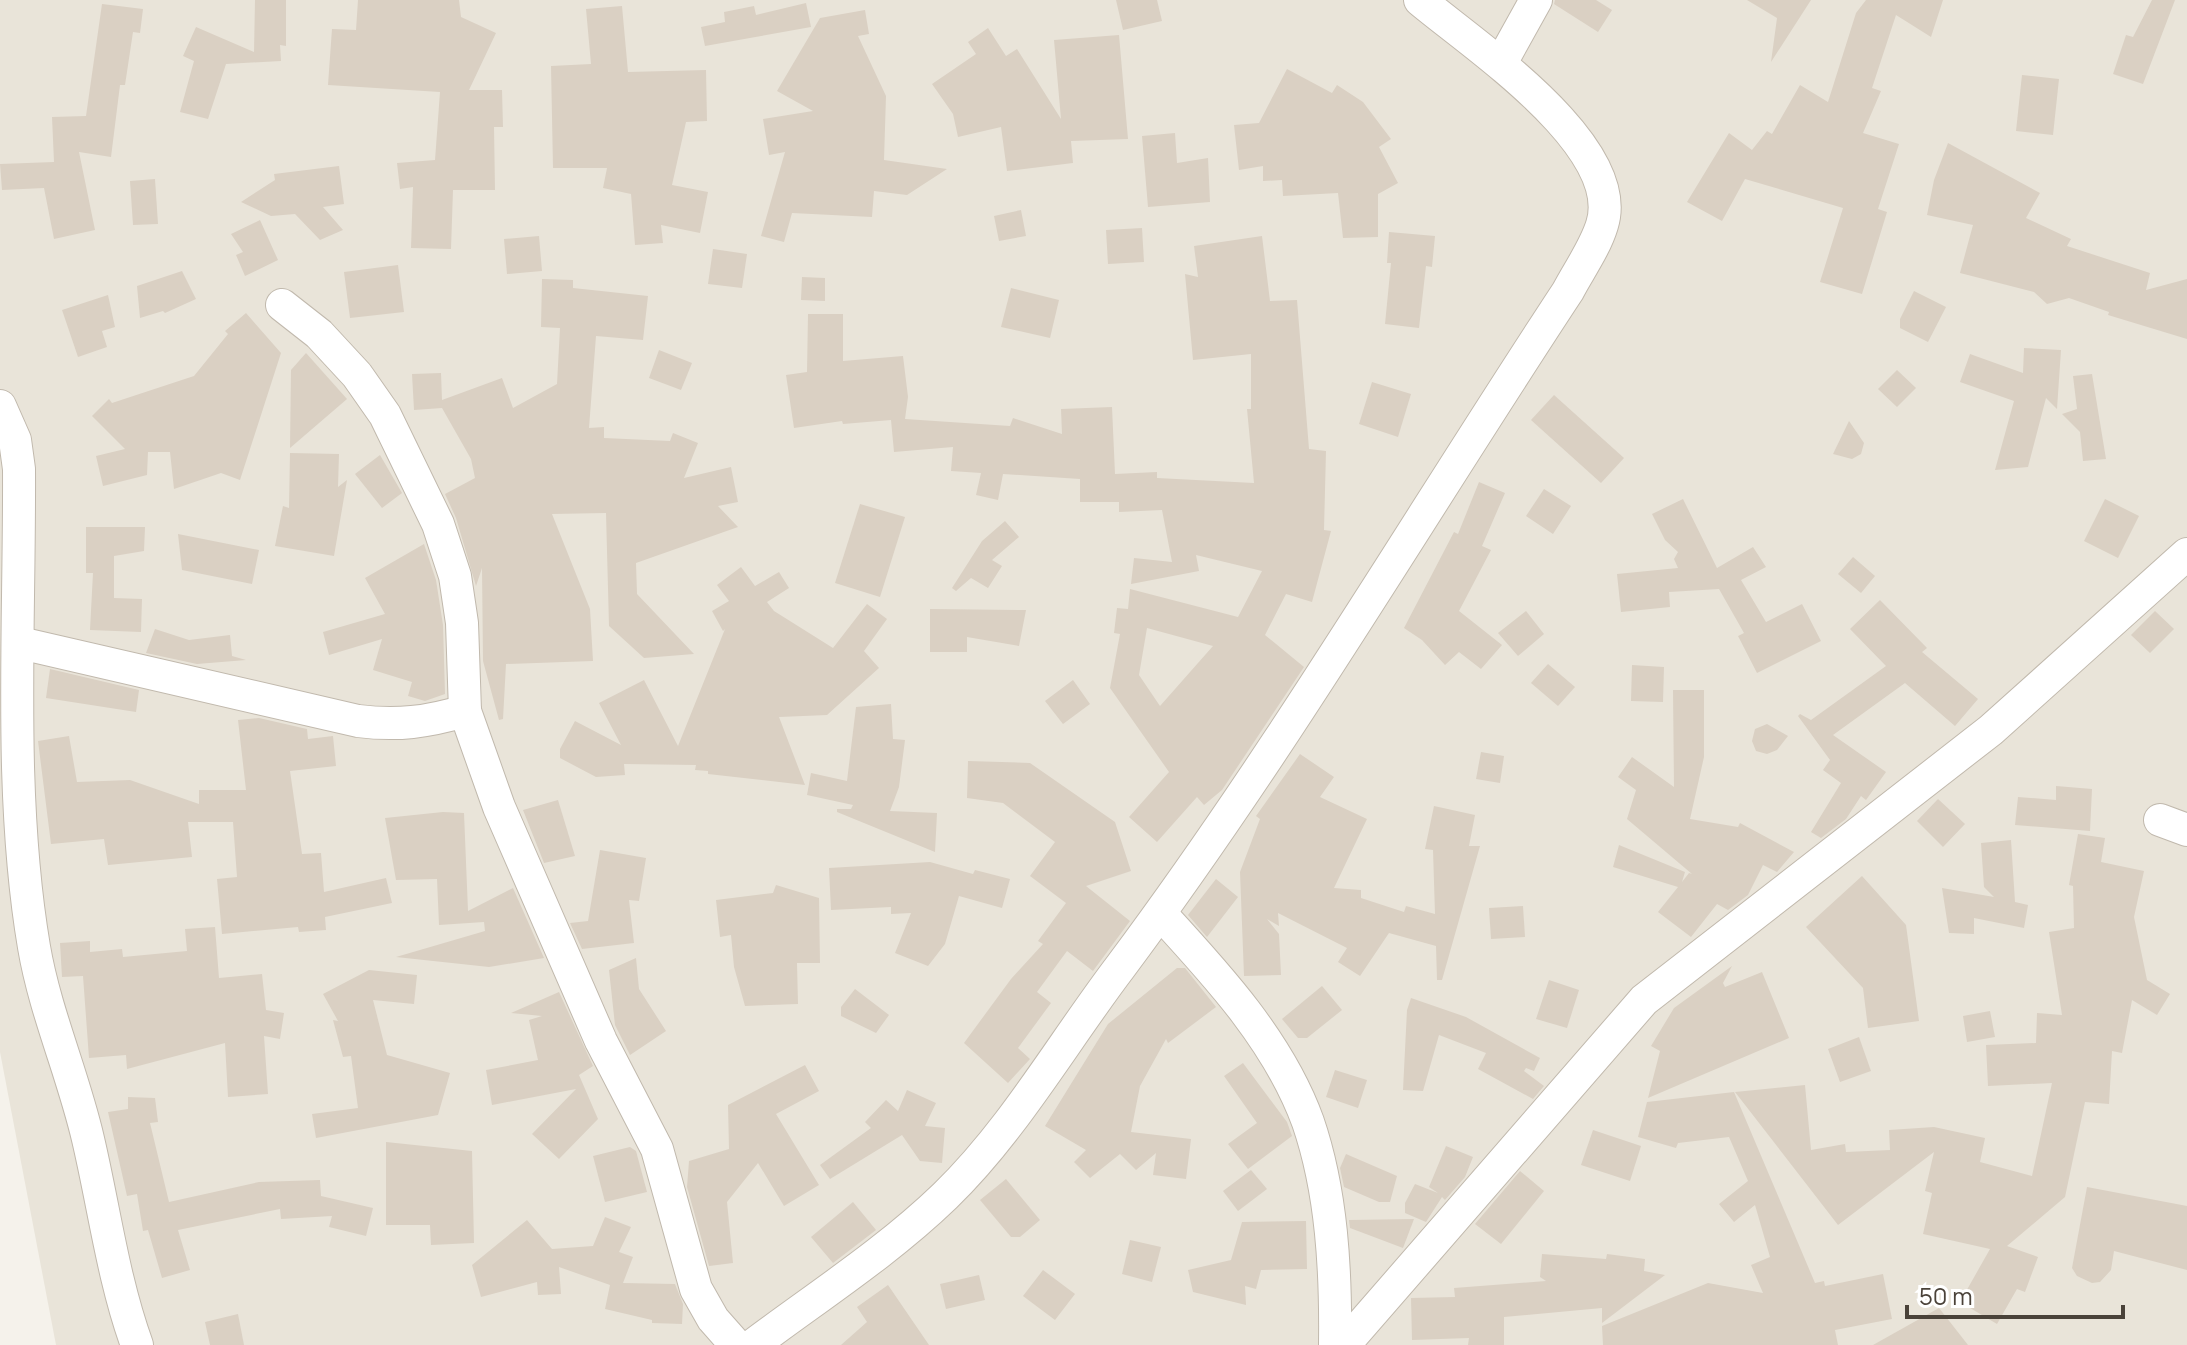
<svg xmlns="http://www.w3.org/2000/svg" width="2187" height="1345" viewBox="0 0 2187 1345" font-family="Manrope,sans-serif">
	<style>
		.residential { fill: #e9e4d9 }
		.building { fill: #dad0c3; fill-rule: evenodd }
		.lines { fill: none; stroke-linecap: round; stroke-linejoin: round }
		.street-casing { stroke: #c1b9ad; stroke-width: 34 }
		.street { stroke: #fff; stroke-width: 32 }
	</style>
	<rect width="100%" height="100%" fill="#f5f2eb"/>
	<polygon class="residential" points="0,0 2187,0 2187,1345 56,1345 0,1052"/>
	<g class="building">
		<polygon points="255,0 286,0 286,46 280,45 281,61 226,64 208,119 180,112 194,61 183,56 196,27 254,52"/>
		<polygon points="358,0 459,0 461,17 496,33 469,90 502,90 503,127 494,127 495,190 453,190 451,249 411,248 413,187 400,189 397,163 435,160 440,92 328,85 332,29 356,30"/>
		<polygon points="1116,0 1157,0 1162,21 1123,30"/>
		<polygon points="1555,0 1596,0 1612,10 1598,32 1554,4"/>
		<polygon points="1747,0 1811,0 1771,62 1777,18"/>
		<polygon points="1866,0 1943,0 1931,37 1896,15 1872,88 1881,91 1863,133 1899,144 1878,209 1887,212 1862,294 1820,282 1843,208 1745,179 1722,221 1687,202 1729,133 1752,150 1767,131 1772,134 1800,85 1828,102 1856,13"/>
		<polygon points="2152,0 2175,0 2143,84 2113,74 2126,35 2133,37"/>
		<polygon points="806,3 811,27 705,46 701,27 725,22 724,12 754,6 756,15"/>
		<polygon points="102,4 143,9 140,33 133,32 125,85 120,85 111,157 79,152 95,230 54,239 44,188 2,190 0,164 54,162 52,117 86,116"/>
		<polygon points="622,6 628,72 706,70 707,121 686,122 672,185 708,192 700,233 661,225 663,243 635,245 631,194 603,188 607,168 553,168 551,66 591,64 586,9"/>
		<polygon points="865,10 869,34 858,36 886,96 884,160 947,169 907,195 874,191 872,217 792,213 784,242 761,236 785,152 769,155 763,119 813,111 777,91 820,18"/>
		<polygon points="988,28 1006,56 1017,49 1061,119 1054,40 1119,35 1128,139 1071,141 1073,163 1007,171 1001,127 958,137 953,114 932,84 976,54 968,42"/>
		<polygon points="1287,69 1332,93 1337,85 1363,102 1391,139 1379,147 1398,183 1378,194 1378,237 1343,238 1338,193 1283,196 1282,180 1263,181 1263,166 1239,170 1234,125 1259,123"/>
		<polygon points="2022,75 2059,79 2053,135 2016,131"/>
		<polygon points="1175,133 1177,163 1208,158 1210,202 1148,207 1142,136"/>
		<polygon points="1948,143 2040,193 2026,218 2071,239 2067,246 2150,273 2146,290 2187,279 2187,339 2108,315 2109,312 2069,298 2047,304 2034,292 1960,273 1973,225 1927,215 1934,180"/>
		<polygon points="339,166 344,204 323,207 343,230 320,240 295,214 271,216 241,202 275,180 274,174"/>
		<polygon points="155,179 158,224 133,225 130,181"/>
		<polygon points="1021,210 1026,236 999,241 994,216"/>
		<polygon points="260,220 278,260 245,276 236,255 243,252 231,234"/>
		<polygon points="1142,228 1144,262 1108,264 1106,230"/>
		<polygon points="1389,232 1435,236 1432,267 1426,266 1419,328 1385,324 1391,263 1387,263"/>
		<polygon points="539,236 542,271 507,274 504,239"/>
		<path d="M1262,236l8,65 27,-1 12,149 17,2 -2,79 7,1 -19,71 -26,-8 -21,41 39,32 -82,123 -18,15 -7,-8 -40,45 -28,-25 40,-45 -59,-84 10,-54 -6,-1 3,-25 11,1 2,-20 108,28 24,-46 -66,-16 3,16 -68,13 3,-26 38,4 -10,-52 -43,2v-10h-39v-23l-77,-5 -5,26 -22,-5 5,-22 -30,-2 2,-24 -59,5 -3,-32 -48,4 -1,-3 -48,7 -8,-53 21,-3 1,-58h35v47l60,-5 5,41 -3,22 105,7 3,-8 49,16 -1,-25 51,-2 3,67 42,-2v6l97,5 -7,-74h4v-55l-58,6 -8,-86 13,3 -4,-31zM1147,628l66,18 -53,60 -21,-31z"/>
		<polygon points="713,249 747,254 742,288 708,284"/>
		<polygon points="398,265 404,312 350,318 344,272"/>
		<polygon points="182,271 196,299 165,313 163,311 140,318 137,286"/>
		<polygon points="802,277 825,278 825,301 801,300"/>
		<polygon points="542,279 573,280 573,288 648,296 643,340 596,336 589,428 604,427 604,438 670,441 673,433 698,443 684,478 731,467 738,502 718,506 738,527 636,563 637,594 694,654 644,658 609,626 606,513 552,514 590,609 593,661 506,664 503,719 499,720 483,661 482,568 476,586 456,518 445,494 475,478 471,459 442,408 414,410 412,374 441,373 442,400 502,378 513,408 557,384 560,328 541,327"/>
		<polygon points="1011,288 1059,300 1050,338 1001,327"/>
		<polygon points="1914,291 1946,307 1928,342 1900,328 1900,319"/>
		<polygon points="108,295 115,327 102,331 107,347 78,357 62,310"/>
		<polygon points="246,313 281,353 240,480 221,473 174,489 170,452 148,452 147,475 103,486 96,456 125,449 92,416 109,399 112,403 194,376 228,334 225,331"/>
		<polygon points="2024,348 2061,350 2057,409 2046,398 2028,467 1995,470 2014,401 1960,382 1970,354 2023,373"/>
		<polygon points="659,350 692,363 681,390 649,378"/>
		<polygon points="306,353 347,399 290,448 291,370"/>
		<polygon points="1897,370 1916,388 1897,407 1878,389"/>
		<polygon points="2092,374 2106,459 2083,461 2080,432 2062,414 2077,409 2073,376"/>
		<polygon points="1372,382 1411,394 1398,437 1359,424"/>
		<polygon points="1554,395 1624,458 1601,483 1531,420"/>
		<polygon points="1849,421 1864,443 1861,454 1852,459 1833,454"/>
		<polygon points="290,453 339,454 338,487 347,480 334,556 275,546 283,506 289,508"/>
		<polygon points="380,455 402,493 382,508 355,474"/>
		<polygon points="1479,482 1505,493 1482,546 1491,550 1459,611 1502,645 1481,669 1459,652 1445,665 1422,640 1404,628 1454,532 1458,534"/>
		<polygon points="1544,489 1571,506 1553,534 1526,516"/>
		<polygon points="1683,499 1717,568 1753,547 1766,567 1741,580 1766,622 1802,604 1821,641 1757,673 1738,636 1744,633 1719,589 1669,592 1670,607 1621,612 1617,574 1678,568 1674,559 1678,552 1665,540 1652,514"/>
		<polygon points="2105,499 2139,516 2118,558 2084,541"/>
		<polygon points="860,504 905,517 880,597 835,583"/>
		<polygon points="1005,521 1019,537 992,560 1002,566 988,588 971,578 956,591 952,588 982,541"/>
		<polygon points="86,527 145,527 144,551 114,556 114,598 142,599 141,632 90,630 93,573 86,573"/>
		<polygon points="178,534 259,550 252,584 182,570"/>
		<polygon points="424,544 436,580 443,625 445,694 425,701 408,696 412,682 373,670 382,639 329,655 323,632 385,614 365,578"/>
		<polygon points="1853,557 1875,576 1861,593 1838,574"/>
		<polygon points="741,567 755,586 779,572 789,588 767,602 774,611 833,648 867,604 887,619 864,651 879,668 827,715 779,717 805,785 708,774 708,771 695,770 696,765 624,764 625,775 596,777 560,758 560,749 575,721 621,745 599,703 644,680 678,746 725,629 723,631 712,611 729,601 717,585"/>
		<polygon points="1880,600 1927,648 1922,652 1978,699 1955,726 1905,683 1833,735 1886,772 1866,800 1861,796 1846,819 1821,838 1811,832 1841,783 1823,770 1830,760 1798,716 1800,714 1811,720 1886,666 1850,629"/>
		<polygon points="930,609 1026,610 1019,646 967,637 967,652 930,652"/>
		<polygon points="1526,611 1544,634 1518,656 1498,633"/>
		<polygon points="2155,611 2174,629 2150,653 2131,635"/>
		<polygon points="155,629 189,640 230,635 232,656 246,660 197,664 146,653"/>
		<polygon points="1548,664 1575,687 1558,706 1531,683"/>
		<polygon points="1632,665 1664,667 1663,702 1631,701"/>
		<polygon points="50,669 139,690 136,712 46,698"/>
		<polygon points="1073,680 1090,704 1063,724 1045,701"/>
		<polygon points="1673,690 1704,690 1704,757 1690,819 1738,827 1740,823 1794,852 1777,872 1763,865 1748,895 1728,910 1717,904 1691,937 1658,912 1678,887 1613,867 1619,845 1685,872 1682,882 1689,873 1692,874 1627,819 1636,790 1618,777 1632,757 1674,787"/>
		<polygon points="891,704 893,739 905,740 899,787 890,811 937,813 935,852 837,812 837,809 851,809 853,805 807,795 811,773 847,781 856,707"/>
		<polygon points="259,718 307,729 308,739 333,736 336,766 290,771 302,854 321,853 324,892 386,878 392,903 325,917 326,930 299,932 298,927 222,934 217,879 237,877 233,822 188,822 192,857 108,865 104,839 51,844 38,741 69,736 77,782 130,780 199,804 199,790 246,790 238,720"/>
		<polygon points="1767,724 1788,736 1777,750 1767,754 1756,751 1752,741 1755,729"/>
		<polygon points="1481,752 1504,756 1500,783 1476,779"/>
		<polygon points="1300,754 1334,777 1320,797 1367,819 1334,888 1361,890 1361,898 1404,912 1406,906 1435,914 1433,850 1425,849 1434,806 1475,815 1469,846 1480,846 1442,980 1437,980 1436,946 1389,933 1360,976 1338,962 1347,948 1278,913 1279,926 1267,919 1279,934 1281,975 1244,976 1240,872 1260,819 1256,816"/>
		<polygon points="968,761 1030,763 1115,822 1131,871 1086,886 1130,921 1093,971 1067,951 1037,992 1051,1003 1018,1048 1030,1059 1008,1083 964,1043 1011,979 1043,944 1038,941 1066,903 1030,876 1055,842 1003,803 967,798"/>
		<polygon points="2056,786 2092,789 2090,831 2015,825 2018,797 2056,800"/>
		<polygon points="1938,799 1965,824 1943,847 1917,821"/>
		<polygon points="558,800 575,856 544,863 523,810"/>
		<polygon points="443,812 464,813 468,911 513,888 544,958 489,967 396,957 485,931 484,922 439,925 437,879 396,880 385,818"/>
		<polygon points="2078,834 2105,838 2101,862 2144,871 2134,917 2147,980 2170,994 2157,1015 2132,1000 2122,1053 2112,1051 2109,1104 2085,1102 2065,1197 2007,1246 2038,1257 2025,1292 2017,1289 1997,1324 1960,1302 1990,1249 1923,1234 1932,1193 1925,1191 1934,1152 1838,1225 1735,1092 1805,1085 1811,1150 1845,1144 1846,1152 1890,1150 1889,1130 1934,1127 1985,1138 1980,1162 2032,1176 2052,1083 1988,1086 1986,1045 2036,1043 2037,1013 2062,1015 2049,932 2074,928 2073,886 2069,885"/>
		<polygon points="2011,840 2015,902 2028,905 2024,928 1974,918 1974,934 1949,933 1942,888 1994,897 1984,887 1981,843"/>
		<polygon points="600,850 646,858 639,901 629,900 634,943 582,949 570,923 588,921"/>
		<polygon points="930,862 973,874 975,870 1010,879 1002,908 959,896 945,944 928,966 895,953 911,913 891,914 891,907 831,910 829,868"/>
		<polygon points="1862,876 1906,925 1919,1021 1868,1028 1863,988 1806,927"/>
		<polygon points="1216,879 1238,897 1207,937 1188,915"/>
		<polygon points="776,885 819,898 820,963 797,963 798,1004 745,1006 734,967 731,935 720,937 716,900 773,893"/>
		<polygon points="1523,906 1525,937 1491,939 1489,908"/>
		<polygon points="215,927 219,978 262,974 266,1010 284,1013 280,1039 264,1036 268,1094 228,1097 225,1043 127,1069 126,1055 89,1058 83,976 62,977 60,943 90,941 90,952 122,949 123,957 187,951 185,929"/>
		<polygon points="636,958 639,989 666,1031 630,1055 615,1025 609,970"/>
		<polygon points="1732,966 1723,983 1725,987 1762,972 1789,1038 1648,1098 1660,1051 1651,1046 1674,1008"/>
		<polygon points="1177,968 1185,968 1216,1007 1168,1043 1166,1039 1140,1086 1131,1132 1191,1139 1186,1179 1153,1175 1156,1153 1136,1170 1120,1154 1090,1178 1074,1162 1086,1150 1045,1126 1108,1024"/>
		<polygon points="369,970 417,975 414,1004 373,1000 387,1055 450,1073 438,1115 316,1138 312,1114 358,1108 351,1056 343,1057 333,1020 338,1021 323,994"/>
		<polygon points="1549,980 1579,990 1567,1028 1536,1019"/>
		<polygon points="1322,986 1342,1010 1307,1038 1298,1038 1282,1019"/>
		<polygon points="855,989 889,1015 876,1033 841,1016 841,1007"/>
		<polygon points="559,992 593,1066 579,1075 598,1119 559,1159 532,1134 576,1089 492,1105 486,1070 538,1060 529,1020 542,1016 511,1013"/>
		<polygon points="1411,998 1466,1017 1540,1058 1534,1071 1526,1068 1524,1071 1544,1086 1533,1099 1478,1069 1486,1053 1439,1035 1423,1091 1403,1090 1407,1010"/>
		<polygon points="1990,1011 1995,1037 1967,1042 1963,1016"/>
		<polygon points="1859,1037 1871,1071 1840,1082 1828,1049"/>
		<polygon points="1243,1063 1287,1122 1292,1136 1248,1169 1228,1144 1257,1123 1224,1076"/>
		<polygon points="805,1065 819,1091 776,1114 819,1185 784,1206 758,1163 727,1202 733,1263 709,1266 687,1187 689,1161 729,1149 728,1105"/>
		<polygon points="1335,1070 1367,1080 1358,1108 1326,1097"/>
		<polygon points="907,1090 936,1103 925,1126 945,1128 942,1163 920,1161 902,1135 830,1179 820,1165 871,1128 865,1122 886,1100 898,1111"/>
		<polygon points="1734,1092 1815,1283 1824,1281 1825,1286 1883,1274 1892,1319 1835,1330 1838,1345 1603,1345 1602,1326 1708,1283 1763,1293 1751,1265 1770,1257 1755,1205 1734,1222 1719,1204 1748,1181 1729,1137 1678,1143 1676,1148 1638,1137 1647,1102"/>
		<polygon points="128,1097 155,1098 158,1122 150,1123 169,1202 259,1182 320,1180 321,1196 373,1208 366,1236 329,1227 332,1216 281,1219 280,1209 178,1230 190,1270 162,1278 148,1230 143,1231 137,1194 127,1196 108,1112 128,1109"/>
		<polygon points="1593,1130 1641,1146 1630,1181 1581,1165"/>
		<polygon points="386,1142 472,1151 474,1243 431,1245 430,1225 386,1225"/>
		<polygon points="1446,1146 1473,1157 1465,1177 1445,1200 1442,1197 1426,1222 1405,1213 1405,1203 1415,1184 1438,1193 1429,1187"/>
		<polygon points="630,1147 636,1151 647,1192 605,1202 593,1156"/>
		<polygon points="1346,1154 1397,1176 1390,1202 1379,1202 1344,1187 1340,1168"/>
		<polygon points="1251,1170 1267,1189 1238,1211 1223,1191"/>
		<polygon points="1520,1171 1544,1191 1501,1244 1475,1224"/>
		<polygon points="1006,1179 1040,1220 1020,1237 1011,1237 980,1200"/>
		<polygon points="2087,1187 2187,1206 2187,1270 2114,1251 2111,1270 2100,1282 2092,1283 2077,1276 2072,1268"/>
		<polygon points="853,1202 876,1230 833,1263 811,1237"/>
		<polygon points="605,1217 631,1227 619,1252 633,1257 623,1283 675,1284 683,1304 682,1324 652,1323 652,1320 605,1309 610,1285 559,1267 561,1294 538,1295 537,1282 481,1297 472,1265 527,1220 552,1249 593,1246"/>
		<polygon points="1414,1219 1403,1248 1350,1228 1349,1220"/>
		<polygon points="1306,1221 1307,1269 1261,1270 1256,1289 1245,1286 1246,1305 1193,1292 1188,1270 1231,1260 1242,1222"/>
		<polygon points="1130,1240 1161,1247 1152,1282 1122,1274"/>
		<polygon points="1542,1254 1606,1259 1607,1254 1645,1259 1644,1271 1665,1275 1602,1323 1602,1308 1504,1317 1504,1345 1468,1345 1469,1338 1412,1340 1411,1298 1455,1297 1454,1288 1546,1281 1540,1277"/>
		<polygon points="1043,1270 1075,1294 1055,1320 1023,1296"/>
		<polygon points="979,1275 985,1300 946,1309 940,1284"/>
		<polygon points="888,1285 929,1345 841,1345 867,1322 857,1307"/>
		<polygon points="1939,1308 1968,1345 1873,1345"/>
		<polygon points="238,1314 244,1345 210,1345 205,1322"/>
	</g>
	<g class="lines">
		<defs>
			<g id="street">
				<polyline points="1501,63 1536,0"/>
				<polyline points="282,305 319,334 357,375 385,415 438,524 455,576 462,623 465,711 499,807 601,1041 657,1149 696,1289 713,1319 736,1345"/>
				<path d="M0,406l15,34 4,29c1,156 -11,325 15,478 11,65 39,127 54,192 16,68 25,140 49,206"/>
				<path d="M20,643l338,78c40,5 69,1 107,-10"/>
				<polyline points="2160,820 2187,830"/>
				<path d="M1161,914c57,62 118,128 147,208 24,70 28,149 27,223"/>
				<path d="M753,1345c64,-48 134,-93 192,-149 69,-67 118,-154 176,-230 162,-217 298,-449 447,-675 11,-21 27,-43 34,-66 25,-79 -130,-181 -182,-225"/>
				<polyline points="1344,1345 1644,1000 1991,730 2187,554"/>
			</g>
		</defs>
		<use href="#street" class="street-casing"/>
		<use href="#street" class="street"/>
	</g>
	<path d="M1907 1305v12h216v-12" fill="none" stroke="#4a4239" stroke-width="4"/>
	<text x="1919" y="1305" font-size="24" fill="#4a4239" stroke="#ffffff" stroke-width="6" paint-order="stroke">50 m</text>
</svg>
